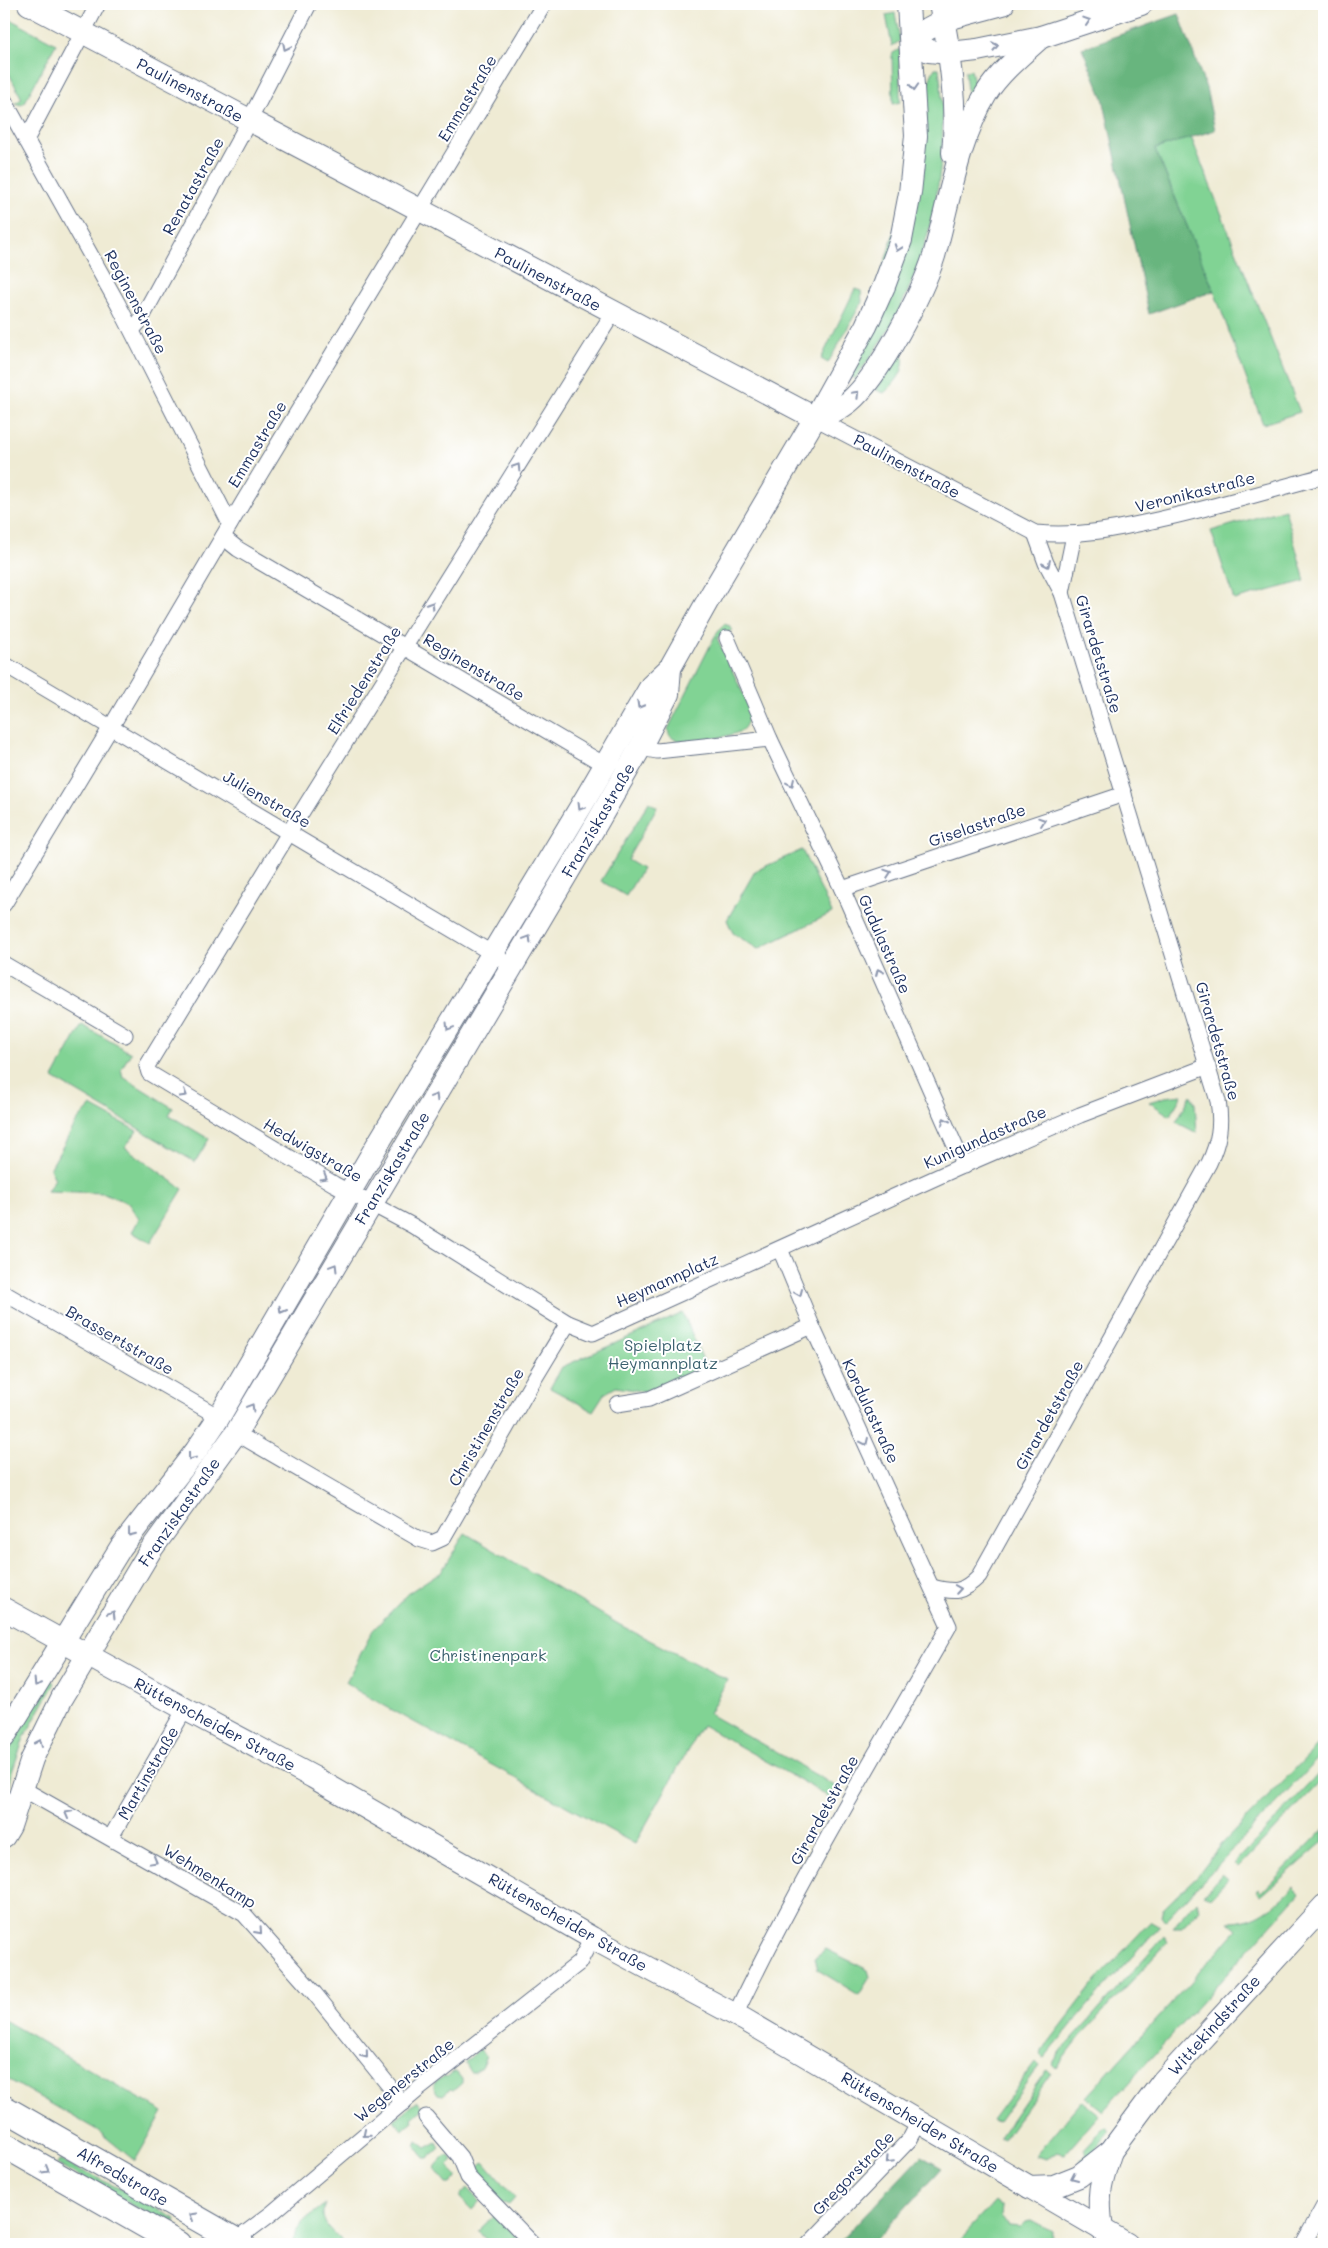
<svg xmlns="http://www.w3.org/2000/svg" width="1328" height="2248" viewBox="0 0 1328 2248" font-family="Mali,sans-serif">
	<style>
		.green { fill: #81d394; stroke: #4e8179 }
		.forest { fill: #68b57e; stroke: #42726e }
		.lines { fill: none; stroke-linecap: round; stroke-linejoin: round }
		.street-casing { stroke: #657187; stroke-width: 17 }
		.secondary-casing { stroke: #657187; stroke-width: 24 }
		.primary-casing { stroke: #657187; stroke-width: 27 }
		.street { stroke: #fff; stroke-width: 15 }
		.secondary { stroke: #fff; stroke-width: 22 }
		.primary { stroke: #fff; stroke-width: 25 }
		.oneway { stroke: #8d97ae }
		.labels { text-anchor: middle; stroke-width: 4; stroke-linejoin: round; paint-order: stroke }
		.street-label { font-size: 16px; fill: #1b2f5e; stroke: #fff }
		.park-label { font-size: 16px; fill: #3a606e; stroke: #fff }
	</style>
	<rect width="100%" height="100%" fill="#fff"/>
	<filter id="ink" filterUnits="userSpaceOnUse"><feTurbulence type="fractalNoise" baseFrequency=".02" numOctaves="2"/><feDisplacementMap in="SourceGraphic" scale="10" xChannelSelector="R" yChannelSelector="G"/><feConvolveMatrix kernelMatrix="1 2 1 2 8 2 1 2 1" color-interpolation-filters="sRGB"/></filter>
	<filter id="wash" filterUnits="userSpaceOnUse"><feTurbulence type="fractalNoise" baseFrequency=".0096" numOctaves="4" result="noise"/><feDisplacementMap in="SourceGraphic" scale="20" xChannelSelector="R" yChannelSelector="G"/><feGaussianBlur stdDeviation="1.12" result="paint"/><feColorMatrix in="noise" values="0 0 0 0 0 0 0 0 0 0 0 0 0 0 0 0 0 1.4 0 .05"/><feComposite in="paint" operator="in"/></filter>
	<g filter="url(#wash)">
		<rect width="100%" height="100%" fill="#efebd4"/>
		<g class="green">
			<polygon points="895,13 900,41 892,46 886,15"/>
			<polygon points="4,16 56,44 25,102 21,105 15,103 22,99 4,64"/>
			<polygon points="900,49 900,102 893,104 892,56 893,53"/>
			<path d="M935,68h4c12,86 -5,177 -46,254 -11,20 -25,38 -38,57l-6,-3 77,-246c0,-21 -2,-44 9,-62z"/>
			<polygon points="971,70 976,91 968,102 965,71"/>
			<polygon points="1191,137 1300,412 1263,424 1214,291 1155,149"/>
			<polygon points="855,289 861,291 862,302 828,363 821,359"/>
			<path d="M903,354c3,17 -7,28 -19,39l-8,-3 11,-18z"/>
			<polygon points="1285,509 1305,581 1234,600 1211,531"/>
			<path d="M724,624l6,2 2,4 -15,8 31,66c2,10 1,19 -6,26 -8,7 -52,13 -63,11 -4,-1 -7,-3 -10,-6l-1,-6 47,-93z"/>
			<polygon points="649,802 657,807 627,860 642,869 626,896 601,881"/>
			<polygon points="802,850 832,913 758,949 733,933 727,920 755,871"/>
			<polygon points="82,1025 131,1053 121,1069 123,1077 173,1108 169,1115 209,1139 195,1162 53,1078"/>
			<polygon points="1182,1095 1170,1116 1149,1102 1165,1097"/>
			<polygon points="1191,1095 1195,1104 1197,1133 1176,1122"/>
			<polygon points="91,1106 137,1131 125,1147 183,1189 150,1243 132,1232 139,1219 128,1203 104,1193 47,1191 55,1179 50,1169 77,1121"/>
			<polygon points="683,1313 706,1367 647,1392 616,1387 604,1394 593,1411 550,1388 562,1367"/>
			<polygon points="465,1533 620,1625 727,1680 709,1714 839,1788 833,1799 702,1725 635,1844 356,1690 346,1682 373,1630 410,1592 437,1574 440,1574"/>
			<polygon points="50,1680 55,1683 24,1738 12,1772 4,1820 4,1760"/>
			<polygon points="1324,1739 1324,1752 1165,1921 1161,1915 1163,1909 1199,1874 1222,1844"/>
			<polygon points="1324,1768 1324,1778 1238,1868 1234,1864"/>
			<polygon points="1324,1829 1324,1841 1261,1896 1257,1891 1259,1889 1262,1892"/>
			<polygon points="1222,1874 1228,1879 1210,1898 1203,1895"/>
			<path d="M1294,1887l6,6 -197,218 -17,-14 151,-167 -9,-8c31,0 44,-15 66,-35z"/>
			<polygon points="1197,1901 1200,1909 1182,1928 1172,1928"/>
			<polygon points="1151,1921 1160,1926 1091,2002 1044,2058 1041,2056 1042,2051 1098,1978"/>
			<polygon points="1164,1936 1168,1942 1084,2032 1056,2068 1052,2064 1062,2050"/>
			<polygon points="826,1949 868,1970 870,1977 859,1995 818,1970 815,1957"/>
			<polygon points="4,2020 163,2112 135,2161 97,2130 4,2077"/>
			<polygon points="480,2049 486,2056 481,2067 475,2072 471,2072 465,2062"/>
			<polygon points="1035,2062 1039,2065 998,2122 992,2120"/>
			<polygon points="1047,2069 1051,2073 1004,2139 1000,2137"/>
			<polygon points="453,2072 456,2072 462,2079 462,2083 454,2090 450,2089 443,2095 438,2094 434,2088 434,2084 443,2076 447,2077"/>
			<polygon points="418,2101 424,2108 412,2118 413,2121 402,2130 394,2120"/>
			<polygon points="1082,2101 1099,2115 1065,2154 1057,2152 1047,2159 1035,2156"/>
			<polygon points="1106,2126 1111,2130 1091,2155 1078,2163 1087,2153 1084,2149"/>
			<polygon points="417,2141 426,2148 437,2142 440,2148 429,2158 425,2158 415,2146"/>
			<polygon points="445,2156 449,2156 453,2161 448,2166 457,2175 457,2178 451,2184 447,2184 434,2168"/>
			<polygon points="59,2160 123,2190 176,2219 175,2222 147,2213 57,2164"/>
			<polygon points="484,2162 515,2198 509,2205 501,2202 476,2172 476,2170"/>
			<polygon points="468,2188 480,2201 472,2210 460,2198 460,2195"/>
			<polygon points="995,2201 1003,2208 1002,2217 1008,2225 1020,2226 1025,2221 1031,2220 1052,2231 1051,2242 1055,2244 956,2244"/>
			<path d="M325,2204c-8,19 9,29 21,40h-51c-5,-18 18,-29 30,-40z"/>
			<polygon points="496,2214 523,2244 496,2244 493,2240 488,2242 478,2231"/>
		</g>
		<g class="forest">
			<polygon points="1179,14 1206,88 1215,130 1155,149 1214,291 1149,314 1103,98 1082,48"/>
			<polygon points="921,2156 942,2168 872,2244 838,2244"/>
		</g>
	</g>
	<g filter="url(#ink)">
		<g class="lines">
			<defs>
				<g id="street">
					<polyline points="4,100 118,304 230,524"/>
					<polyline points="26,140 98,4"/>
					<polyline points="613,313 298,818 147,1066 149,1073 334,1184 413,1226 568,1323 593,1333 955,1169 1080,1115 1208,1066"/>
					<polyline points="132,330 140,321 249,121 309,4"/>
					<path d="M815,418l220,115c46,4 81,-4 126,-14 55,-12 109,-29 163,-43"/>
					<polyline points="223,537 238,549 605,765 613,761"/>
					<polyline points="1062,593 1074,535"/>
					<polyline points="727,638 770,739 842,889 964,1166"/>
					<polyline points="4,664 500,958"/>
					<polyline points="634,751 640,748 657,751 770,739"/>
					<polyline points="842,889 1124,794"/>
					<polyline points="4,904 111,727 245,499 544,4"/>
					<polyline points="4,964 125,1035"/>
					<polyline points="4,1293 219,1417"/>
					<polyline points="617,1404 649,1399 812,1326"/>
					<polyline points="236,1433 419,1539 432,1543 443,1538 533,1381 568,1323"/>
					<path d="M932,1587c23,6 30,6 47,-11l230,-413c10,-21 13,-39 9,-62l-156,-508 -16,-30 -11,-30"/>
					<polyline points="23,1789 244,1914 315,1994 403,2103"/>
					<polyline points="111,1837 185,1709"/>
					<path d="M735,2015c64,-134 141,-261 214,-389l-137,-300 -32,-77"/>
					<polyline points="426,2117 460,2157 468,2177 533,2244"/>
					<polyline points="231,2244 272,2213 420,2088 579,1963 592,1938"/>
					<polyline points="809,2244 910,2139 919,2122"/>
					<polyline points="1303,2244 1324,2206"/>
				</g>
				<g id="secondary">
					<polyline points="29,4 815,418"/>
					<path d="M940,4c10,49 18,99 13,149"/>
					<polyline points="911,38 929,51 950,53 977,50 1041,37 1141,4"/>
					<polyline points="911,38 944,20 1003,4"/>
					<path d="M815,418c12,-3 24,-8 34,-16 30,-25 73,-108 85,-146 15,-53 23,-114 52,-162 13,-21 36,-40 55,-57"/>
					<polyline points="4,1609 185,1709 313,1777 592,1938 745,2020 1127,2244"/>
					<polyline points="4,1737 121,1547 196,1451 219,1417 376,1147 586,798 651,686 670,668 712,593 815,418 866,326 884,286 901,240 910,193 916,136 908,4"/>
					<polyline points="4,1836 10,1826 32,1759 62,1698 150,1551 236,1433 597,823 640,748 668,694 670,668"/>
					<polyline points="1029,2187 1054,2186 1079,2176 1111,2151 1163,2081 1324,1906"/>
					<path d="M1102,2230c-5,-36 -2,-46 9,-79"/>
				</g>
				<g id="primary">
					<polyline points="4,2108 242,2244"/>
					<polyline points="4,2145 178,2244"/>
				</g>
			</defs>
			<use href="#street" class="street-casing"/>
			<use href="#secondary" class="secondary-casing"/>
			<use href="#primary" class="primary-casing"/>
			<use href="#street" class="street"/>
			<use href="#secondary" class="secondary"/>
			<use href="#primary" class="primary"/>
		</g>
		<defs><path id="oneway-chevron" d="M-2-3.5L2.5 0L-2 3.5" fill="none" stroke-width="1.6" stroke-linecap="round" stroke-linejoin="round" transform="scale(1.25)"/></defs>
		<g class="oneway">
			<use href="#oneway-chevron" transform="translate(1087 21) rotate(-18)"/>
			<use href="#oneway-chevron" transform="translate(995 46) rotate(-11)"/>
			<use href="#oneway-chevron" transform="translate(286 47) rotate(117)"/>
			<use href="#oneway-chevron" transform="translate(914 87) rotate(87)"/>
			<use href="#oneway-chevron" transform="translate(898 248) rotate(110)"/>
			<use href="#oneway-chevron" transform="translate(856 394) rotate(-46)"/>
			<use href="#oneway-chevron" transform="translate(517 467) rotate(-58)"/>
			<use href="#oneway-chevron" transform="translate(1047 564) rotate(66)"/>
			<use href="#oneway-chevron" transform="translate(431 605) rotate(-58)"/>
			<use href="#oneway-chevron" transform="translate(640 705) rotate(120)"/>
			<use href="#oneway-chevron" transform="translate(791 783) rotate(65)"/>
			<use href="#oneway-chevron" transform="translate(581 807) rotate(121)"/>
			<use href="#oneway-chevron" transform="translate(1042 821) rotate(-19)"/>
			<use href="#oneway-chevron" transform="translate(888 873) rotate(-19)"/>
			<use href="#oneway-chevron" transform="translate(528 939) rotate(-59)"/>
			<use href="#oneway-chevron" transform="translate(879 972) rotate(-114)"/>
			<use href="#oneway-chevron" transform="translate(449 1027) rotate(121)"/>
			<use href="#oneway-chevron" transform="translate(184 1094) rotate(31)"/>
			<use href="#oneway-chevron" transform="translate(435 1097) rotate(-59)"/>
			<use href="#oneway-chevron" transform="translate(945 1121) rotate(-114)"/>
			<use href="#oneway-chevron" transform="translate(324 1177) rotate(31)"/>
			<use href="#oneway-chevron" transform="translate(334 1267) rotate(-59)"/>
			<use href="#oneway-chevron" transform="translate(799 1293) rotate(67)"/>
			<use href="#oneway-chevron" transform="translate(282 1310) rotate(120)"/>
			<use href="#oneway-chevron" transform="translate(251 1407) rotate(-59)"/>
			<use href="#oneway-chevron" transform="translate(865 1442) rotate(65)"/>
			<use href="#oneway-chevron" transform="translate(191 1457) rotate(127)"/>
			<use href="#oneway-chevron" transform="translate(131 1533) rotate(128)"/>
			<use href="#oneway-chevron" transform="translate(958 1589) rotate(-9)"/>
			<use href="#oneway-chevron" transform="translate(112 1614) rotate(-59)"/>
			<use href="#oneway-chevron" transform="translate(37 1683) rotate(122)"/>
			<use href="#oneway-chevron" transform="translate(39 1743) rotate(-66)"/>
			<use href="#oneway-chevron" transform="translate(68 1814) rotate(-151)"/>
			<use href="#oneway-chevron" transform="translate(154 1861) rotate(29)"/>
			<use href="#oneway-chevron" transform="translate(259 1931) rotate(48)"/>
			<use href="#oneway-chevron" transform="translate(365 2055) rotate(51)"/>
			<use href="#oneway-chevron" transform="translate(366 2134) rotate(140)"/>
			<use href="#oneway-chevron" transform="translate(889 2160) rotate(134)"/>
			<use href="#oneway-chevron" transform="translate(46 2170) rotate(30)"/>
			<use href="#oneway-chevron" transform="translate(1074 2177) rotate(155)"/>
			<use href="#oneway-chevron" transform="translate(193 2216) rotate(-150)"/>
		</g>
	</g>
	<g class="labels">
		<g class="street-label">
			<text transform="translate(190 90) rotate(28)" y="6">Paulinenstraße</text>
			<text transform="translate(467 98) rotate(-59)" y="6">Emmastraße</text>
			<text transform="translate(193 186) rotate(-61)" y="6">Renatastraße</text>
			<text transform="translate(548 279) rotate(28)" y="6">Paulinenstraße</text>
			<text transform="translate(136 302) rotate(62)" y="6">Reginenstraße</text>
			<text transform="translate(257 444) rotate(-59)" y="6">Emmastraße</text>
			<text transform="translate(907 466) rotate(28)" y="6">Paulinenstraße</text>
			<text transform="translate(1195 492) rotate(-14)" y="6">Veronikastraße</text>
			<text transform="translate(1099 654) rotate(73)" y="6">Girardetstraße</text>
			<text transform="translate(474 667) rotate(31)" y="6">Reginenstraße</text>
			<text transform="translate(364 680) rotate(-58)" y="6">Elfriedenstraße</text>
			<text transform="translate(267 799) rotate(30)" y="6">Julienstraße</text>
			<text transform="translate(598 820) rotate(-60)" y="6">Franziskastraße</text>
			<text transform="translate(977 825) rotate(-19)" y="6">Giselastraße</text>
			<text transform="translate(885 944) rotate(66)" y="6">Gudulastraße</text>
			<text transform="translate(1218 1041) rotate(74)" y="6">Girardetstraße</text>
			<text transform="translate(985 1137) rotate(-24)" y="6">Kunigundastraße</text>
			<text transform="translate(313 1150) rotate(30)" y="6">Hedwigstraße</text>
			<text transform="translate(392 1168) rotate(-59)" y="6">Franziskastraße</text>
			<text transform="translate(667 1280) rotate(-24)" y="6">Heymannplatz</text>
			<text transform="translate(120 1340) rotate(30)" y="6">Brassertstraße</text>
			<text transform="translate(871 1411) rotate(65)" y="6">Kordulastraße</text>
			<text transform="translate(1049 1415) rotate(-61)" y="6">Girardetstraße</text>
			<text transform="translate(486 1427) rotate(-60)" y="6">Christinenstraße</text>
			<text transform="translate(179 1512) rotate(-55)" y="6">Franziskastraße</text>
			<text transform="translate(215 1724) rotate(28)" y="6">Rüttenscheider Straße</text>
			<text transform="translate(148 1773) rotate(-60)" y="6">Martinstraße</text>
			<text transform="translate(824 1810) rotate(-61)" y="6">Girardetstraße</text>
			<text transform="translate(210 1876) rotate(32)" y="6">Wehmenkamp</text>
			<text transform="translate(568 1922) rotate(30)" y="6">Rüttenscheider Straße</text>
			<text transform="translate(1214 2025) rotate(-48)" y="6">Wittekindstraße</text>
			<text transform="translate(404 2080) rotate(-39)" y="6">Wegenerstraße</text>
			<text transform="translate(920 2122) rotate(31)" y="6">Rüttenscheider Straße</text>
			<text transform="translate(853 2173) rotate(-46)" y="6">Gregorstraße</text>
			<text transform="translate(123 2176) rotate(30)" y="6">Alfredstraße</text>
		</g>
		<g class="park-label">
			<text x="663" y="1351">Spielplatz<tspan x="663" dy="18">Heymannplatz</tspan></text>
			<text x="488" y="1661">Christinenpark</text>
		</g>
	</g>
	<rect width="1328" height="2248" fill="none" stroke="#fff" stroke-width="20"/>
</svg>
